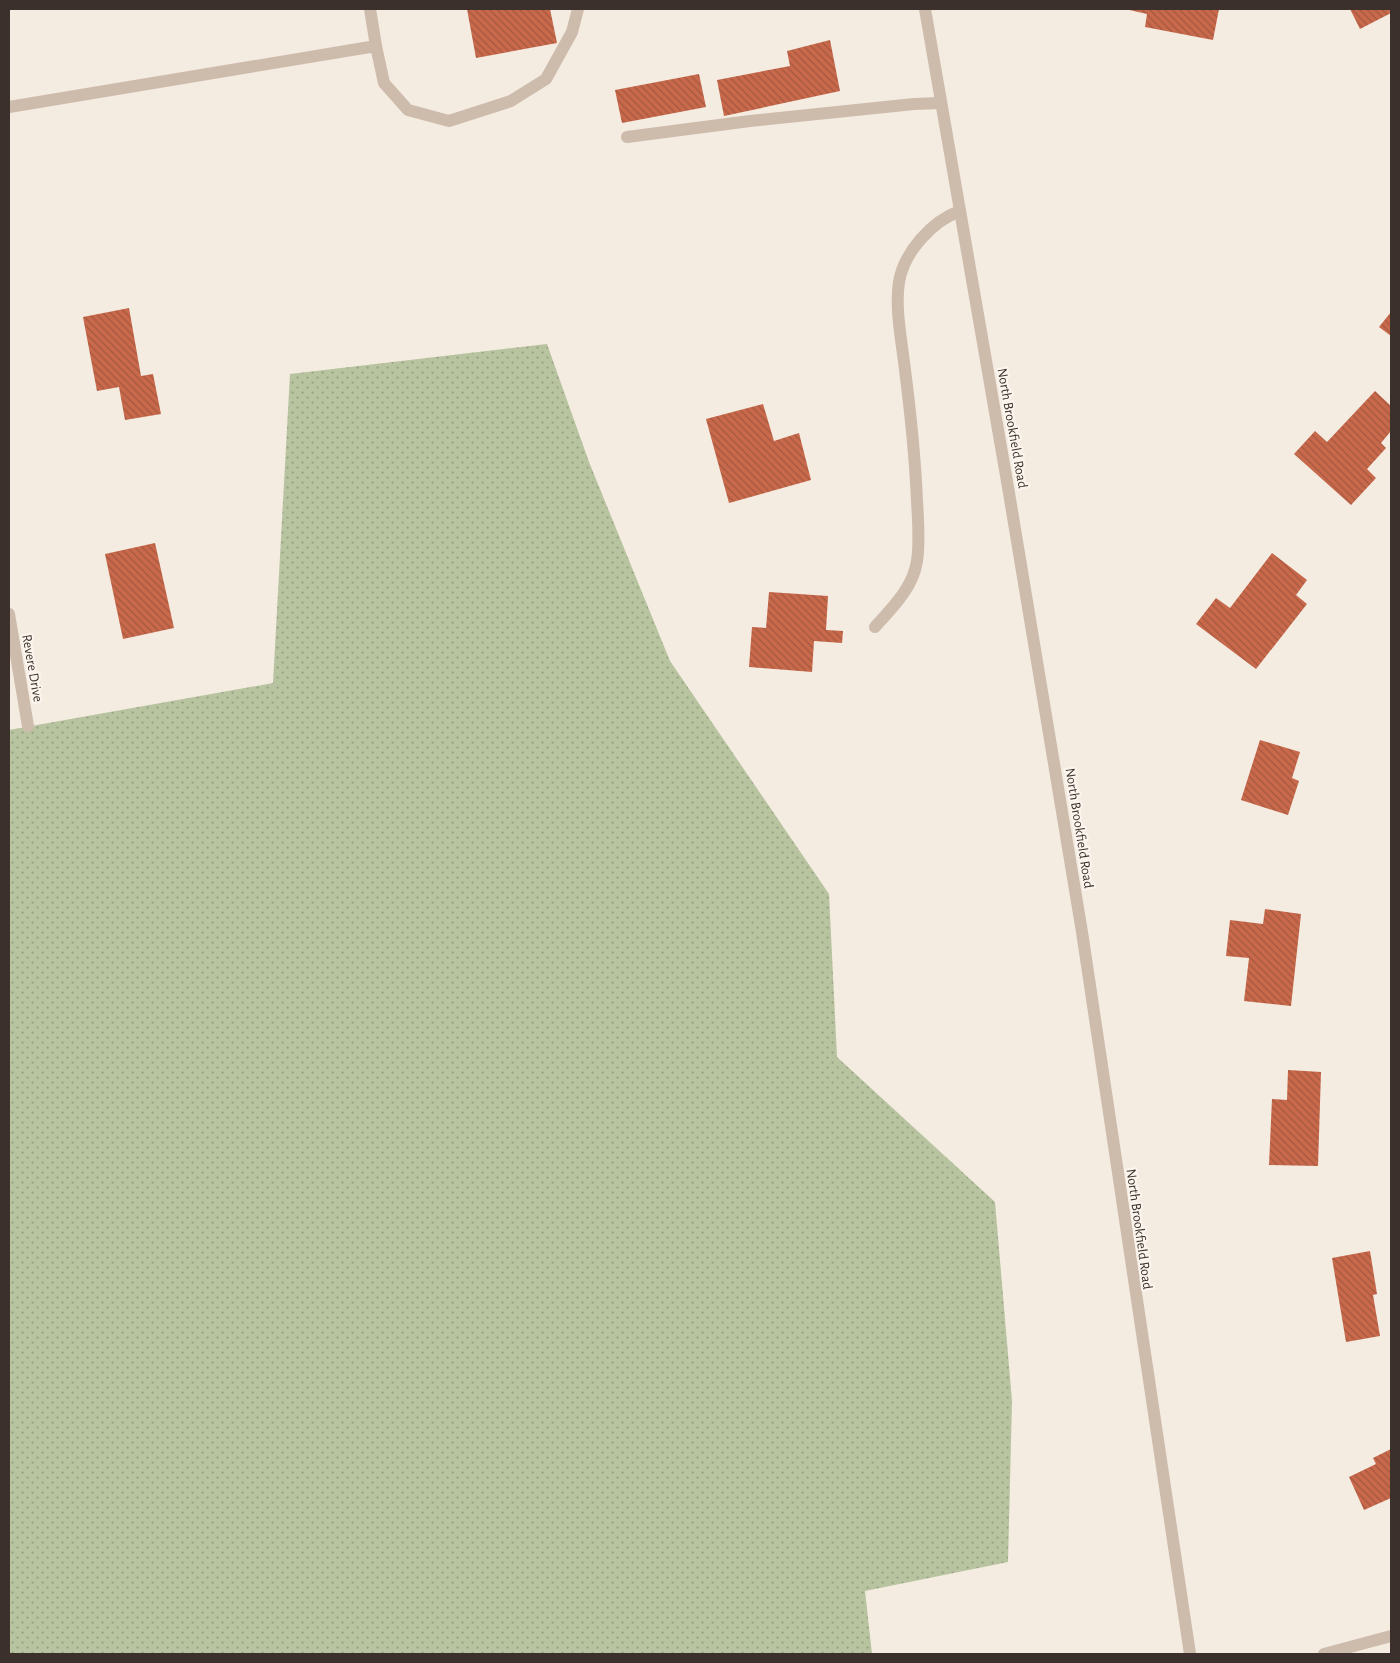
<svg xmlns="http://www.w3.org/2000/svg" width="1400" height="1663" viewBox="0 0 1400 1663" font-family="'Alegreya Sans',sans-serif">
	<style>
		.grass { fill: url(#grass-dots) }
		.building { fill: url(#building-back-hatch) }
		.lines { fill: none; stroke-linecap: round; stroke-linejoin: round }
		.minor { stroke: #cdbbac; stroke-width: 12 }
		.labels { text-anchor: middle; stroke-width: 4.5; stroke-linejoin: round; paint-order: stroke }
		.street-label { font-size: 14px; fill: #3b302b; stroke: #fbf5ee }
	</style>
	<defs>
		<pattern id="grass-dots" width="8" height="8" patternUnits="userSpaceOnUse" patternTransform="scale(1.25)"><rect width="8" height="8" fill="#b8c4a0"/><path d="M2 2h.1M6 6h.1" fill="none" stroke="#97a083" stroke-width="1.8" stroke-linecap="round"/></pattern>
		<pattern id="building-back-hatch" width="6" height="6" patternUnits="userSpaceOnUse" patternTransform="scale(1.25)"><rect width="6" height="6" fill="#c8694b"/><path d="M-1 5l2 2M0 0l6 6M5-1l2 2" fill="none" stroke="#a4573f"/></pattern>
	</defs>
	<rect width="100%" height="100%" fill="#f4ebe1"/>
	<polygon class="grass" points="547,344 589,462 670,661 829,894 837,1057 995,1202 1012,1401 1008,1562 865,1591 872,1654 9,1654 9,730 273,683 290,374"/>
	<g class="building">
		<polygon points="467,9 550,9 557,43 476,58"/>
		<polygon points="1125,9 1219,9 1213,40 1145,27 1147,14"/>
		<polygon points="1350,9 1389,9 1391,13 1360,29"/>
		<polygon points="830,40 840,91 724,116 717,80 790,66 787,51"/>
		<polygon points="699,74 706,107 622,123 615,90"/>
		<polygon points="129,308 141,376 153,374 161,414 125,420 119,387 97,391 83,317"/>
		<polygon points="1391,312 1391,336 1379,327"/>
		<polygon points="1375,391 1391,406 1391,431 1381,443 1386,448 1367,469 1376,478 1351,505 1294,454 1315,431 1327,442"/>
		<polygon points="763,404 774,441 799,433 811,480 729,503 706,419"/>
		<polygon points="155,543 174,628 123,639 105,554"/>
		<polygon points="1272,553 1307,580 1296,595 1307,604 1256,669 1196,624 1216,598 1230,608"/>
		<polygon points="769,592 828,596 826,630 843,631 842,643 814,641 812,672 749,667 752,627 766,628"/>
		<polygon points="1260,740 1300,752 1292,778 1299,781 1288,815 1241,800"/>
		<polygon points="1265,909 1301,914 1291,1006 1244,1001 1249,958 1226,956 1230,920 1263,924"/>
		<polygon points="1288,1070 1321,1072 1318,1166 1269,1165 1272,1099 1287,1100"/>
		<polygon points="1370,1251 1377,1294 1373,1295 1380,1336 1346,1342 1332,1258"/>
		<polygon points="1391,1449 1391,1498 1364,1510 1349,1477 1376,1464 1373,1458"/>
	</g>
	<g class="lines">
		<g class="minor">
			<polyline points="925,9 1009,493 1082,932 1190,1654"/>
			<polyline points="376,46 384,83 408,110 449,121 511,101 546,79 572,32 578,9"/>
			<polyline points="9,107 376,46 370,9"/>
			<polyline points="627,137 750,121 914,104 941,103"/>
			<polyline points="9,614 28,726"/>
			<path d="M875,627c17,-19 38,-39 42,-66 3,-19 1,-41 0,-60 -2,-47 -7,-93 -13,-139 -3,-24 -9,-56 -5,-80 5,-30 33,-61 61,-71"/>
			<polyline points="1324,1654 1391,1636"/>
		</g>
	</g>
	<g class="labels">
		<g class="street-label">
			<text transform="translate(1013 428) rotate(80)" y="5">North Brookfield Road</text>
			<text transform="translate(33 668) rotate(80)" y="5">Revere Drive</text>
			<text transform="translate(1080 828) rotate(81)" y="5">North Brookfield Road</text>
			<text transform="translate(1140 1229) rotate(82)" y="5">North Brookfield Road</text>
		</g>
	</g>
	<rect width="1400" height="1663" fill="none" stroke="#3b302b" stroke-width="20"/>
</svg>
